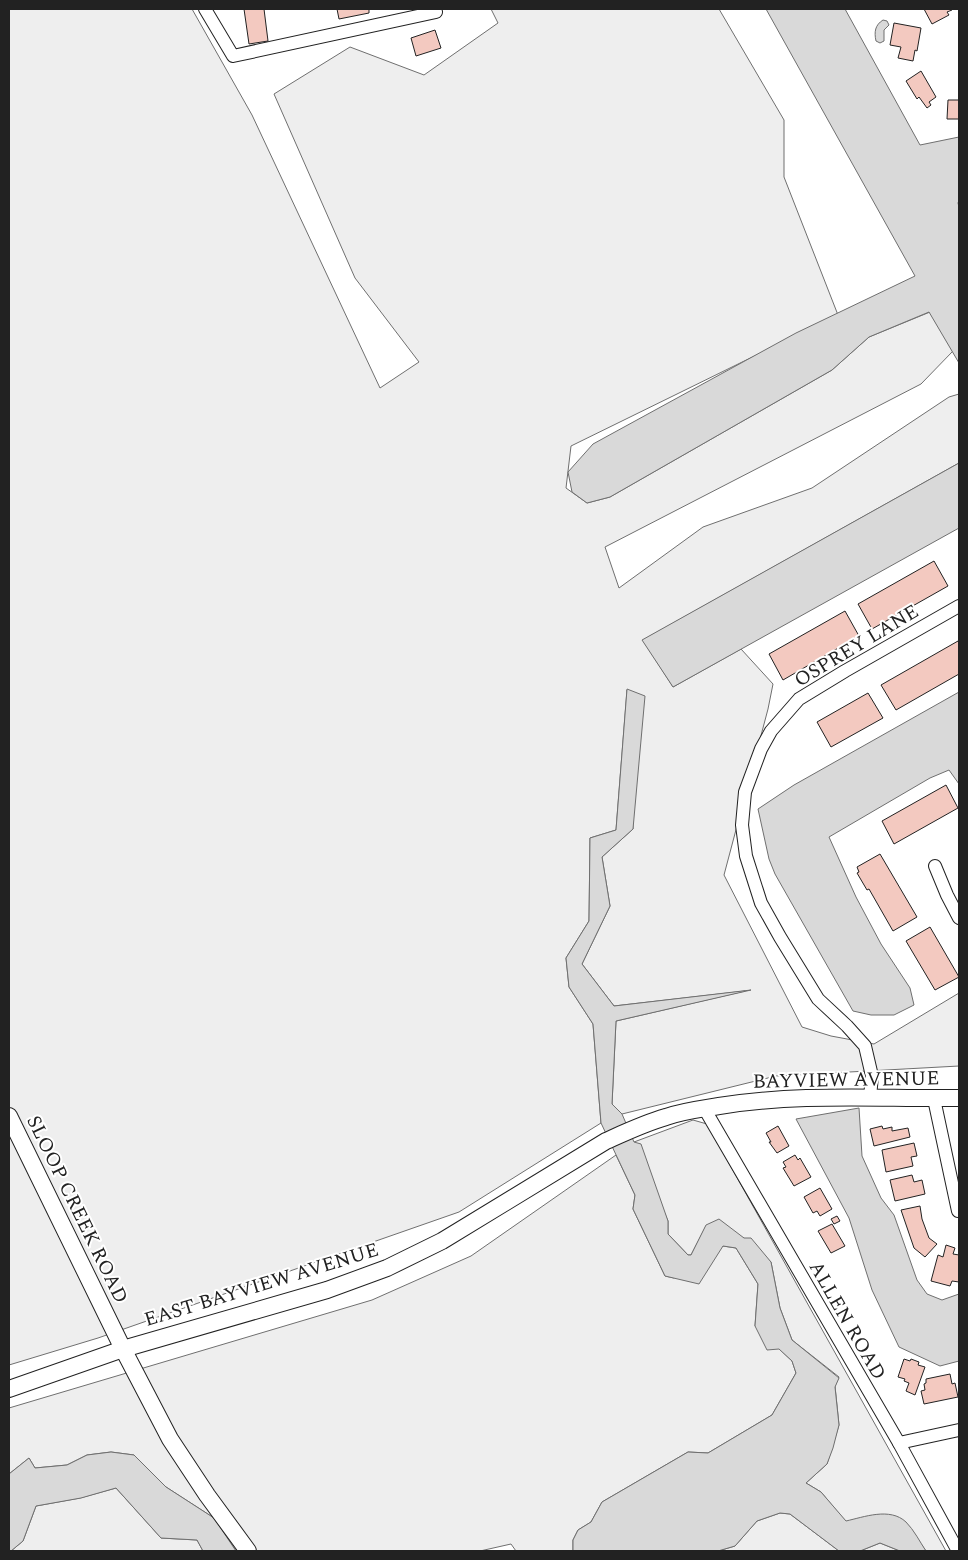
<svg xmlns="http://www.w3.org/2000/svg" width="968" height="1560" viewBox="0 0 968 1560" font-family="Spectral,serif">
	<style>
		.green { fill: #eee; stroke: #6f6f6f }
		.water { fill: #d9d9d9; stroke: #6f6f6f }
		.building { fill: #f3c9c0; stroke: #222 }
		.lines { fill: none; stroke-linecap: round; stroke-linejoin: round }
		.street-casing { stroke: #222; stroke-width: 14 }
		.secondary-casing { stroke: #222; stroke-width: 18 }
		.street { stroke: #fff; stroke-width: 12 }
		.secondary { stroke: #fff; stroke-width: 16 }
		.labels { text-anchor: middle; stroke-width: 4; stroke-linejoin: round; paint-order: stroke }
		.street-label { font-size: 20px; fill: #222; stroke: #fff }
	</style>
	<rect width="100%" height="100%" fill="#fff"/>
	<g class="green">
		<polygon points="9,9 192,9 252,115 380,388 419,362 355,278 274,94 350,47 424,75 498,23 491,9 719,9 784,120 784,177 838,315 571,446 566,488 587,503 610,497 832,370 869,337 930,312 953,351 921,384 605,547 619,588 703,527 812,488 949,397 959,394 959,463 643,640 673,687 741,649 773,684 768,709 724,875 802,1027 831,1036 874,1044 959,993 959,1066 776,1076 622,1114 612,1104 616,1021 745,991 614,1006 582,964 610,906 602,857 633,829 627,690 616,830 590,838 589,921 566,958 569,987 593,1024 601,1123 459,1212 98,1338 9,1365"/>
		<polygon points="693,1120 707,1124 946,1551 926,1551 905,1522 877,1515 846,1522 821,1492 806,1483 827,1464 839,1425 835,1386 839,1377 792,1340 780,1308 771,1262 744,1238 706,1226 691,1255 688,1255 668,1234 668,1221 634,1142"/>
		<polygon points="616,1155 635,1195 633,1209 665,1276 674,1278 723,1246 736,1248 758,1284 755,1326 792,1361 796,1373 772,1415 708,1453 688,1452 602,1502 591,1522 578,1530 573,1540 573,1551 516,1551 511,1544 480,1551 236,1551 214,1518 166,1487 134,1455 111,1452 87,1455 67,1465 35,1468 29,1458 9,1474 9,1408 372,1300 471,1256"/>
		<polygon points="116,1488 161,1538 197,1540 203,1551 11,1551 23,1541 36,1506 80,1498"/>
		<polygon points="780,1513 790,1514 839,1551 718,1551 735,1546 757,1521"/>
		<polygon points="880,1543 900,1551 860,1551"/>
	</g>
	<g class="water">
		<polygon points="766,9 845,9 920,145 959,137 959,200 958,203 959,207 959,363 929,312 869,337 832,370 610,497 587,503 572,492 568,472 593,444 796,333 915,276"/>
		<path d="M883,20l4,1 2,4 -5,5v11l-4,2 -4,-2c-2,-9 -1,-16 7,-21z"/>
		<polygon points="959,463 959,528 673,687 642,640"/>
		<path d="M627,689l18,7 -12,133 -31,28 8,49 -28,58 32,42 137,-16 -135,31 -4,83 10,10 12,28 7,2 27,77v13l20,21h3l15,-30 13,-6 25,19h7l20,24 9,46 12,32 47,38 -4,9 4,38 -6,23 -6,16 -21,19 15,9 25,29c18,-4 44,-14 60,1 8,8 14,20 20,29h-26l-20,-8 -20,8h-21l-49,-37 -10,-1 -23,8 -22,25 -17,5h-145v-11l5,-10 13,-8 11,-20 86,-50 20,1 64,-38 24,-42 -4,-12 -13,-12 -12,1 -12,-24 3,-42 -22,-36 -13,-2 -24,38 -34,-8 -32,-67 2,-14 -34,-72 -8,-99 -24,-37 -3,-29 23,-37 1,-83 26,-8z"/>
		<polygon points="959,692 959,784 949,770 930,778 829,837 856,897 881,944 910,988 914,1005 894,1015 871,1015 853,1011 775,874 769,859 758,809 794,785"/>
		<polygon points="859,1108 862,1156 881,1198 894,1215 917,1280 927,1294 942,1300 959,1294 959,1361 940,1366 899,1347 872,1290 849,1218 796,1119"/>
		<polygon points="111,1452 134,1455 166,1487 214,1518 236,1551 203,1551 197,1540 161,1538 116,1488 81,1498 36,1506 23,1541 11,1551 9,1551 9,1474 29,1458 35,1468 67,1465 87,1455"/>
	</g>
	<g class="building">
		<polygon points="244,9 264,9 268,41 249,44"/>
		<polygon points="337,9 369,9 369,13 339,19"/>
		<polygon points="924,9 952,9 952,10 947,12 949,15 932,24"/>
		<polygon points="894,23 921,28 917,51 915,50 913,61 898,58 901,47 890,45"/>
		<polygon points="435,30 441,48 416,56 411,38"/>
		<polygon points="921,71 936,97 929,102 931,105 927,108 919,97 917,99 906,81"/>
		<polygon points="948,100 959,100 959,119 947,119"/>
		<polygon points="934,561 948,586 872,629 858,604"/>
		<polygon points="845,611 859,636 783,680 769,654"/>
		<polygon points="958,641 959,644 959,674 896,710 881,685"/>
		<polygon points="868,693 883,718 831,747 817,722"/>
		<polygon points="946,785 958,808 894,844 882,821"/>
		<polygon points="880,854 917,917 893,931 869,889 867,890 857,873 859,872 857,867"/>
		<polygon points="930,927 959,977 935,990 906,941"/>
		<polygon points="778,1126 789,1146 777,1153 769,1142 771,1142 766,1133"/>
		<polygon points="882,1126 883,1129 892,1127 892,1131 908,1128 910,1137 874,1146 870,1129"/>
		<polygon points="914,1143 917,1156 911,1157 913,1166 886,1172 882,1150"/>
		<polygon points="795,1155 798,1160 800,1158 811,1177 794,1186 783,1168 786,1167 783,1162"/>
		<polygon points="912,1175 914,1182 922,1180 925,1194 895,1201 890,1180"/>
		<polygon points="820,1188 832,1209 820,1216 817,1211 813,1213 804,1197"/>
		<polygon points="920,1206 922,1219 929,1238 937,1244 925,1257 914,1248 901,1210"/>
		<polygon points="837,1216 840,1221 834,1224 831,1219"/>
		<polygon points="832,1224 845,1246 831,1253 818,1231"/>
		<polygon points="946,1245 955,1248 953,1254 959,1255 959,1282 952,1281 950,1286 931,1281 938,1255 943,1257"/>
		<polygon points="904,1359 910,1361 911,1359 919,1362 918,1365 925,1367 915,1395 906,1391 909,1383 904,1381 905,1379 898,1377"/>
		<polygon points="950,1374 952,1384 955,1383 958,1397 924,1404 921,1391 925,1390 924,1384 926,1383 926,1379"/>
	</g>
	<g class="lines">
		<defs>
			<g id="street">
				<polyline points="205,9 233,56 436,12"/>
				<polyline points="935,866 947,895 959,918"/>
				<polyline points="870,1097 872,1076 865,1046 847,1026 818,999 780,937 761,903 746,856 742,825 745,792 761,749 771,731 799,699 845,671 959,606"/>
				<polyline points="934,1099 958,1211"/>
				<polyline points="704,1108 899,1443 958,1551"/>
				<polyline points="899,1443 959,1430"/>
			</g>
			<g id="secondary">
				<polyline points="9,1116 123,1349 170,1439 207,1495 248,1551"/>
				<path d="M9,1389l114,-40 204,-59 60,-22 55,-27 164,-100c20,-9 39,-18 60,-24 17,-6 35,-8 53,-11 80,-13 159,-7 240,-8"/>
			</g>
		</defs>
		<use href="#street" class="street-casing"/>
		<use href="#secondary" class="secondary-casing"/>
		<use href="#street" class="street"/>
		<use href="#secondary" class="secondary"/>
	</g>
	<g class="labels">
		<g class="street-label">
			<text transform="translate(856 645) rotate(-31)" y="7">OSPREY LANE</text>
			<text transform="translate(846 1079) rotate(-1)" y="7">BAYVIEW AVENUE</text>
			<text transform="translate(78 1209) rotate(64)" y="7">SLOOP CREEK ROAD</text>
			<text transform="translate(261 1284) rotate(-17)" y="7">EAST BAYVIEW AVENUE</text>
			<text transform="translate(848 1320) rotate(60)" y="7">ALLEN ROAD</text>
		</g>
	</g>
	<rect width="968" height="1560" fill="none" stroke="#222222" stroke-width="20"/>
</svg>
